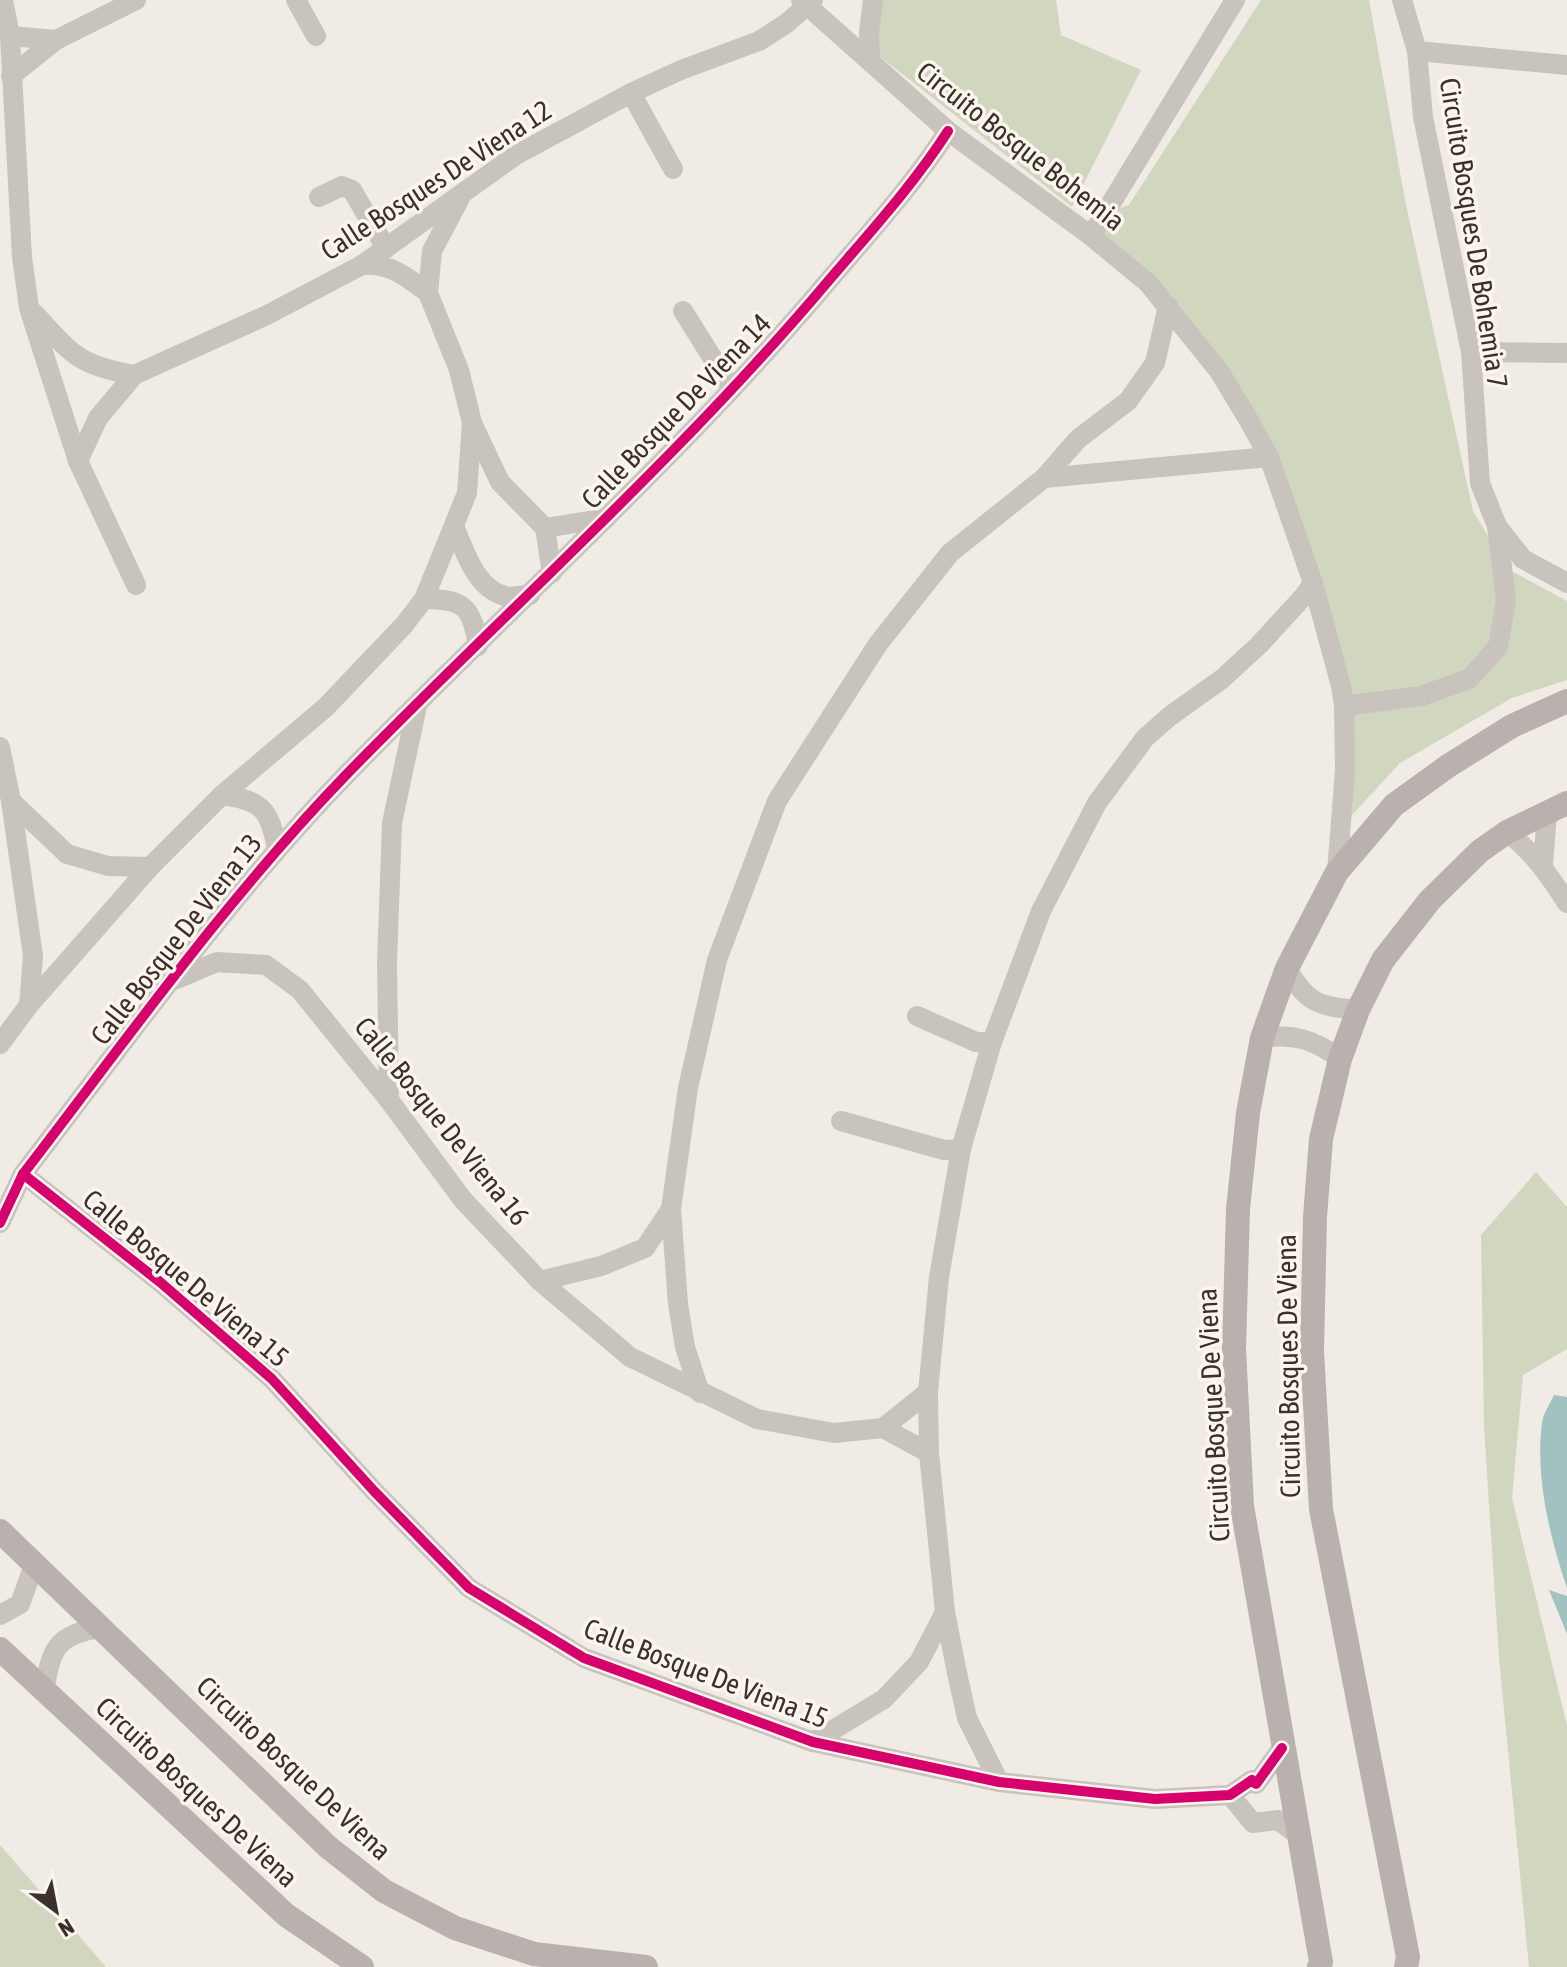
<svg xmlns="http://www.w3.org/2000/svg" width="1567" height="1967" viewBox="0 0 1567 1967" font-family="'Asap Condensed',sans-serif">
	<style>
		.green { fill: #d1d6bf }
		.water { fill: #a1c2c1 }
		.lines { fill: none; stroke-linecap: round; stroke-linejoin: round }
		.minor { stroke: #c9c3be; stroke-width: 20 }
		.major { stroke: #b8b1ad; stroke-width: 24 }
		.cycleway-casing { stroke: #fbf5ee; stroke-width: 15 }
		.cycleway { stroke: #d6006c; stroke-width: 10 }
		.labels { text-anchor: middle; stroke-width: 7; stroke-linejoin: round; paint-order: stroke }
		.street-label { font-size: 28px; fill: #3b302b; stroke: #fbf5ee }
	</style>
	<rect width="100%" height="100%" fill="#f0ebe5"/>
	<g class="green">
		<polygon points="871,0 1056,0 1061,35 1141,70 1072,207 873,51"/>
		<polygon points="1261,0 1369,0 1405,200 1473,511 1508,569 1567,601 1567,680 1512,698 1400,763 1337,831 1349,707 1248,406 1102,233 1110,211 1129,205"/>
		<polygon points="1536,1172 1567,1207 1567,1349 1523,1375 1512,1498 1567,1726 1567,1967 1529,1967 1499,1658 1484,1427 1481,1235"/>
		<polygon points="0,1845 106,1967 0,1967"/>
	</g>
	<g class="water">
		<path d="M1554,1395l13,2v191c-17,-50 -32,-111 -25,-165 1,-9 8,-19 12,-28z"/>
		<polygon points="1549,1590 1567,1596 1567,1634"/>
	</g>
	<g class="lines">
		<g class="minor">
			<polyline points="3,0 10,36 22,257 29,308 78,461 136,585"/>
			<polyline points="296,0 316,36"/>
			<polyline points="801,0 948,131 1091,236 1148,283 1219,371 1248,419 1269,457 1296,534 1313,583 1341,686 1344,706 1345,770 1337,872"/>
			<polyline points="1402,0 1417,51 1423,117 1471,352 1480,483 1497,526 1523,559 1567,583"/>
			<polyline points="10,36 56,40"/>
			<polyline points="1417,51 1567,65"/>
			<polyline points="870,61 869,32 873,0"/>
			<polyline points="11,76 56,40 136,0"/>
			<polyline points="631,93 673,169"/>
			<polyline points="319,197 342,186 352,190 386,248"/>
			<polyline points="460,198 432,251 428,293 459,370 472,423 500,482 545,528 552,573"/>
			<polyline points="1091,236 1235,0"/>
			<path d="M362,265c28,-2 44,11 66,28"/>
			<polyline points="683,311 732,389"/>
			<path d="M34,313c38,41 43,52 100,62"/>
			<polyline points="1471,352 1567,353"/>
			<polyline points="78,461 98,418 134,375 267,315 362,265 516,155 631,93 681,70 759,41 787,23 813,0"/>
			<polyline points="1044,478 1078,439 1128,401 1155,363 1168,306"/>
			<path d="M454,526c11,25 21,62 51,70 7,2 18,-1 25,-1"/>
			<polyline points="545,528 607,518"/>
			<path d="M424,599c40,0 48,8 54,47"/>
			<polyline points="1344,706 1421,696 1469,679 1498,647 1506,600 1497,526"/>
			<polyline points="0,747 11,801 33,956 29,1005"/>
			<path d="M222,795c39,5 48,14 55,54"/>
			<polyline points="11,801 67,854 108,866 150,867"/>
			<path d="M1507,832c26,20 42,43 60,71"/>
			<polyline points="1543,865 1547,813"/>
			<path d="M1287,968c20,36 32,38 71,42"/>
			<polyline points="174,980 217,962 266,965 300,990 389,1100 463,1200 540,1281 630,1357 757,1419 834,1433 883,1428 928,1392"/>
			<polyline points="917,1016 976,1042 992,1042"/>
			<path d="M1262,1038c32,-5 53,2 78,21"/>
			<polyline points="0,1044 29,1005 150,867 222,795 326,707 404,625 424,599 467,493 472,423"/>
			<polyline points="389,1100 387,963 392,823 417,706"/>
			<polyline points="841,1121 944,1150 961,1149"/>
			<polyline points="23,1174 160,1282 272,1379 374,1491 469,1588 584,1658 813,1742 999,1782 1155,1799 1230,1795 1252,1780 1256,1784 1282,1748"/>
			<polyline points="671,1209 678,1304 685,1347 700,1393"/>
			<path d="M0,1223l23,-49c104,-135 204,-276 322,-398 162,-166 336,-320 485,-497 41,-48 84,-95 118,-148"/>
			<polyline points="540,1281 601,1266 645,1248 671,1209 688,1088 717,960 777,801 878,644 950,553 1044,478 1269,457"/>
			<polyline points="883,1428 929,1453"/>
			<polyline points="0,1615 20,1604 34,1565"/>
			<path d="M44,1692c7,-42 11,-58 57,-64"/>
			<polyline points="813,1742 884,1699 919,1662 945,1612"/>
			<polyline points="999,1782 967,1718 957,1673 945,1612 929,1453 928,1392 939,1277 961,1149 992,1042 1041,911 1097,803 1145,738 1170,716 1222,679 1259,645 1304,596 1313,583"/>
			<polyline points="1230,1795 1253,1823 1278,1820 1298,1835"/>
		</g>
		<g class="major">
			<polyline points="0,1531 328,1847 384,1891 455,1928 534,1954 646,1967"/>
			<polyline points="0,1649 286,1915 362,1967"/>
			<polyline points="1319,1967 1321,1962 1242,1506 1234,1349 1238,1209 1248,1113 1262,1038 1287,968 1337,872 1394,805 1448,766 1512,726 1567,701"/>
			<polyline points="1406,1967 1408,1957 1321,1509 1312,1351 1315,1217 1321,1139 1340,1059 1358,1010 1383,960 1430,900 1480,851 1507,832 1567,803"/>
		</g>
		<defs>
			<g id="cycleway">
				<polyline points="23,1174 160,1282 272,1379 374,1491 469,1588 584,1658 813,1742 999,1782 1155,1799 1230,1795 1252,1780 1256,1784 1282,1748"/>
				<path d="M0,1223l23,-49c104,-135 204,-276 322,-398 162,-166 336,-320 485,-497 41,-48 84,-95 118,-148"/>
			</g>
		</defs>
		<use href="#cycleway" class="cycleway-casing"/>
		<use href="#cycleway" class="cycleway"/>
	</g>
	<g class="labels">
		<g class="street-label">
			<text transform="translate(1021 146) rotate(38)" y="10">Circuito Bosque Bohemia</text>
			<text transform="translate(436 180) rotate(-33)" y="10">Calle Bosques De Viena 12</text>
			<text transform="translate(1474 233) rotate(81)" y="10">Circuito Bosques De Bohemia 7</text>
			<text transform="translate(676 411) rotate(-46)" y="10">Calle Bosque De Viena 14</text>
			<text transform="translate(176 939) rotate(-52)" y="10">Calle Bosque De Viena 13</text>
			<text transform="translate(442 1121) rotate(51)" y="10">Calle Bosque De Viena 16</text>
			<text transform="translate(186 1278) rotate(40)" y="10">Calle Bosque De Viena 15</text>
			<text transform="translate(1288 1366) rotate(-91)" y="10">Circuito Bosques De Viena</text>
			<text transform="translate(1213 1415) rotate(-93)" y="10">Circuito Bosque De Viena</text>
			<text transform="translate(706 1673) rotate(21)" y="10">Calle Bosque De Viena 15</text>
			<text transform="translate(294 1768) rotate(43)" y="10">Circuito Bosque De Viena</text>
			<text transform="translate(197 1792) rotate(43)" y="10">Circuito Bosques De Viena</text>
		</g>
	</g>
	<g transform="translate(56 1911) rotate(148)" stroke="#fbf5ee" stroke-width="6" paint-order="stroke">
	<path d="M0-6L14 30L0 20L-14 30Z" fill="#3b302b"/>
	<text y="-12" font-size="22" font-weight="bold" text-anchor="middle" fill="#3b302b">N</text>
	</g>
</svg>
